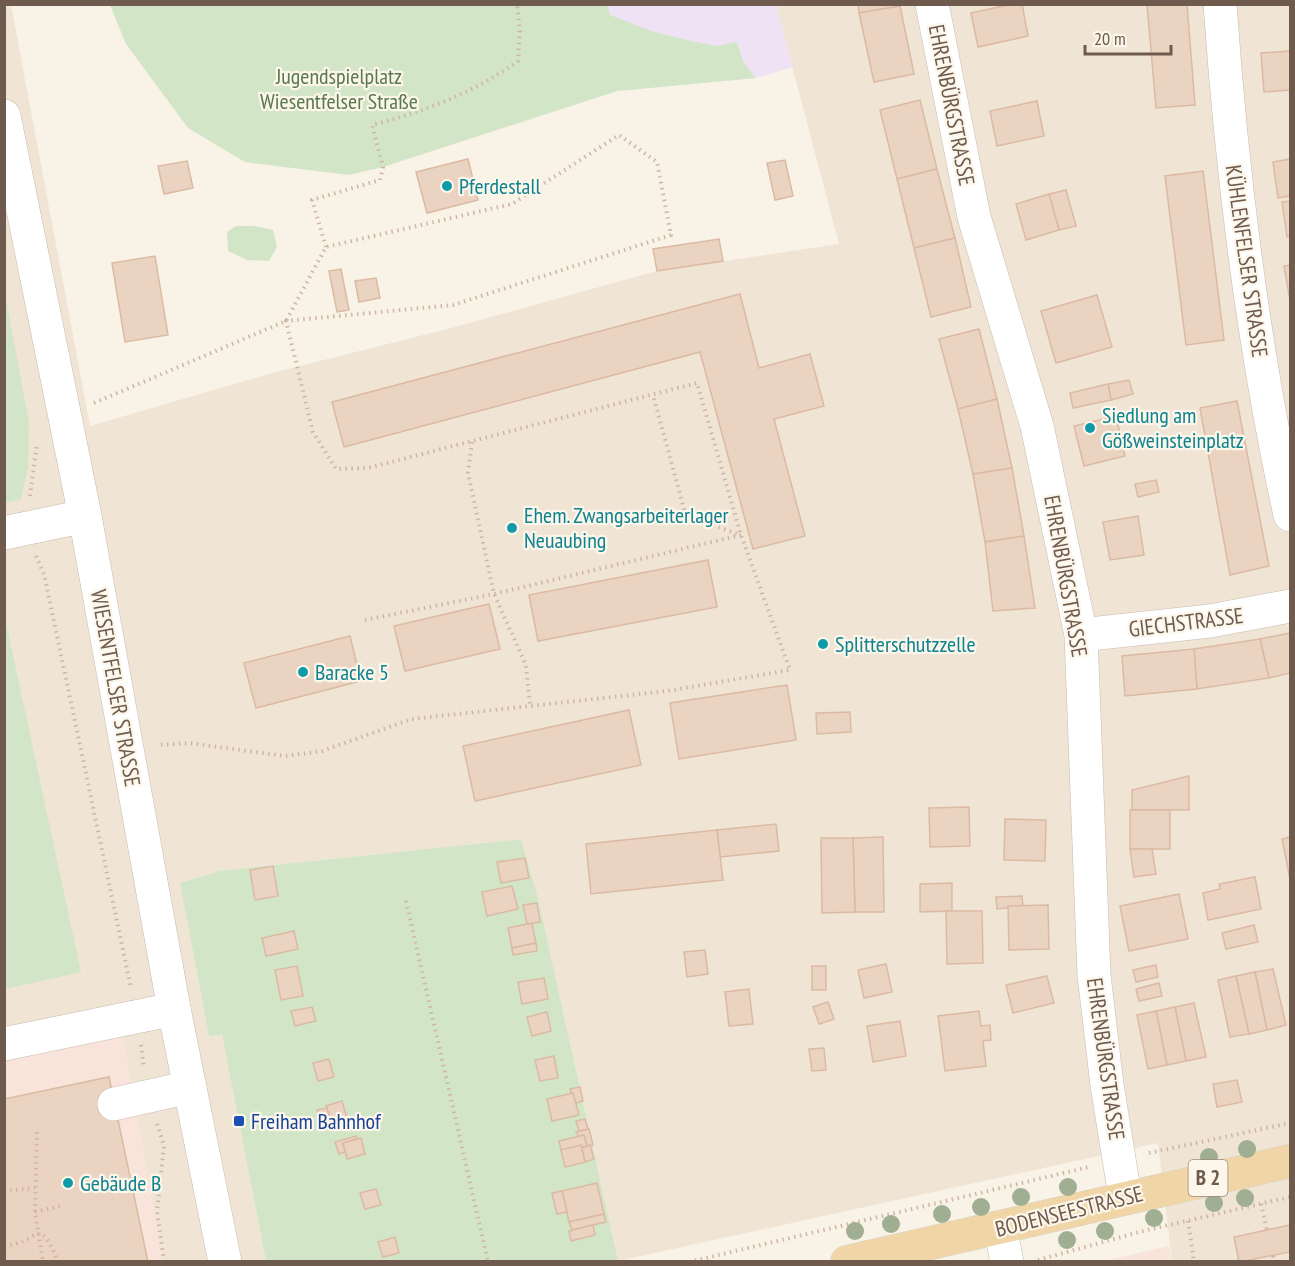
<svg xmlns="http://www.w3.org/2000/svg" width="1295" height="1266" viewBox="0 0 1295 1266" font-family="'PT Sans Narrow',sans-serif">
	<style>
		.residential { fill: #f0e4d5 }
		.commercial { fill: #f8e4db }
		.education { fill: #efe2f5 }
		.green { fill: #d2e5c6 }
		.building { fill: #ebd3c1; stroke: #dbbaa3; stroke-width: 1.5 }
		.lines { fill: none; stroke-linecap: round; stroke-linejoin: round }
		.minor-casing { stroke: #c9baad; stroke-width: 34 }
		.major-casing { stroke: #d7d1cd; stroke-width: 34 }
		.path { stroke: #cfb6a4; stroke-width: 4; stroke-dasharray: 1.5 4.5; stroke-linecap: butt }
		.minor { stroke: #fff; stroke-width: 33 }
		.major { stroke: #f0d6a6; stroke-width: 33 }
		.tree { fill: #a0af91 }
		.culture-dot { fill: #0f9aa8; stroke: #fcf6eb; stroke-width: 2 }
		.transit-dot { fill: #1a4fb4; stroke: #fcf6eb; stroke-width: 2 }
		.labels { text-anchor: middle; stroke-width: 4.5; stroke-linejoin: round; paint-order: stroke }
		.shield { fill: #fcf6eb; stroke: #998a7d; stroke-width: 1.5 }
		.shield-label { font-size: 21px; font-weight: bold; fill: #6f5b4e }
		.park-label { font-size: 22px; fill: #57794b; stroke: #fcf6eb }
		.street-label { font-size: 22px; fill: #6f5b4e; stroke: #fcf6eb }
		.culture-label { font-size: 22px; fill: #0d838f; stroke: #fcf6eb; text-anchor: start }
		.transit-label { font-size: 22px; fill: #164399; stroke: #fcf6eb; text-anchor: start }
	</style>
	<rect width="100%" height="100%" fill="#f9f2e6"/>
	<polygon class="residential" points="5,5 11,5 90,426 276,372 455,327 657,271 839,244 776,5 1290,5 1290,1261 1172,1261 1158,1143 618,1261 538,898 521,839 219,871 180,883 209,1036 222,1035 266,1261 5,1262"/>
	<g class="commercial">
		<polygon points="123,1035 163,1261 5,1261 4,1061"/>
		<polygon points="1169,1246 1172,1261 1104,1261"/>
	</g>
	<polygon class="education" points="573,5 776,5 793,67 756,78 617,91 595,98"/>
	<g class="green">
		<polygon points="110,5 607,5 610,15 654,32 687,40 716,46 737,42 743,61 756,78 617,91 383,167 349,175 245,162 188,128 126,44"/>
		<polygon points="236,226 254,226 273,230 277,247 269,261 247,260 228,251 227,232"/>
		<polygon points="5,295 29,422 28,467 21,499 5,503"/>
		<polygon points="5,618 81,972 5,989 4,989"/>
		<polygon points="521,839 538,898 618,1261 266,1261 222,1035 209,1036 180,883 219,871"/>
	</g>
	<g class="building">
		<polygon points="858,4 899,4 900,6 859,13"/>
		<polygon points="1012,4 1022,4 1028,36 978,47 971,13"/>
		<polygon points="1147,4 1187,4 1195,105 1156,108"/>
		<polygon points="900,6 914,74 874,82 859,13"/>
		<polygon points="1290,51 1290,90 1264,92 1261,53"/>
		<polygon points="920,100 937,169 897,179 880,110"/>
		<polygon points="1037,101 1044,136 997,146 990,111"/>
		<polygon points="468,159 478,200 427,213 416,172"/>
		<polygon points="1290,159 1290,196 1278,198 1273,162"/>
		<polygon points="785,160 793,196 775,200 767,163"/>
		<polygon points="187,161 193,188 164,194 158,166"/>
		<polygon points="937,169 955,238 914,248 897,179"/>
		<polygon points="1203,171 1224,340 1186,345 1165,176"/>
		<polygon points="1066,190 1076,226 1059,230 1049,194"/>
		<polygon points="1049,194 1059,230 1026,240 1016,204"/>
		<polygon points="1290,201 1290,236 1287,237 1282,202"/>
		<polygon points="955,238 971,307 931,317 914,248"/>
		<polygon points="719,239 723,261 657,271 653,249"/>
		<polygon points="155,256 168,335 125,342 112,263"/>
		<polygon points="1290,265 1290,300 1284,266"/>
		<polygon points="341,269 349,310 337,312 329,271"/>
		<polygon points="376,278 380,298 359,302 355,281"/>
		<polygon points="740,294 759,368 810,354 824,406 774,419 805,536 753,549 700,352 344,447 332,402"/>
		<polygon points="1097,295 1112,347 1056,363 1041,311"/>
		<polygon points="979,329 997,399 958,409 939,339"/>
		<polygon points="1129,380 1133,394 1111,400 1108,384"/>
		<polygon points="1108,384 1111,400 1073,408 1070,393"/>
		<polygon points="997,399 1012,468 973,474 958,409"/>
		<polygon points="1237,401 1269,566 1230,575 1200,408"/>
		<polygon points="1116,416 1125,456 1084,466 1074,426"/>
		<polygon points="1012,468 1024,536 985,542 973,474"/>
		<polygon points="1156,480 1159,492 1138,497 1135,484"/>
		<polygon points="1138,516 1144,555 1110,560 1103,522"/>
		<polygon points="1024,536 1035,608 993,611 985,542"/>
		<polygon points="708,560 717,607 538,641 529,595"/>
		<polygon points="489,604 500,649 405,671 394,626"/>
		<polygon points="1290,633 1290,673 1269,678 1260,639"/>
		<polygon points="350,636 361,681 256,708 244,663"/>
		<polygon points="1260,639 1269,678 1197,689 1194,649"/>
		<polygon points="1194,649 1197,689 1125,696 1122,656"/>
		<polygon points="787,685 796,740 679,759 670,703"/>
		<polygon points="629,710 641,765 475,801 463,746"/>
		<polygon points="850,712 851,732 817,734 816,713"/>
		<polygon points="1189,776 1189,810 1132,810 1132,790"/>
		<polygon points="969,807 970,846 930,847 929,808"/>
		<rect x="1130" y="810" width="40" height="39"/>
		<polygon points="1005,819 1046,820 1045,861 1004,860"/>
		<polygon points="776,824 779,851 720,857 717,830"/>
		<polygon points="717,830 723,880 591,894 586,844"/>
		<polygon points="883,837 884,912 855,912 853,838"/>
		<polygon points="1290,837 1290,879 1282,839"/>
		<polygon points="821,838 853,838 855,912 822,913"/>
		<polygon points="1130,849 1152,849 1156,874 1134,877"/>
		<polygon points="525,858 529,878 501,883 497,862"/>
		<polygon points="273,866 278,896 255,900 250,870"/>
		<polygon points="1255,877 1261,909 1208,920 1203,893 1220,889 1219,884"/>
		<polygon points="952,883 952,911 920,912 920,884"/>
		<polygon points="512,886 518,909 487,916 482,892"/>
		<polygon points="1179,894 1188,939 1129,951 1120,906"/>
		<polygon points="1022,896 1023,906 997,909 996,897"/>
		<polygon points="537,903 540,922 527,924 523,905"/>
		<polygon points="1048,905 1049,949 1009,950 1008,906"/>
		<polygon points="946,911 982,911 983,963 947,964"/>
		<polygon points="527,924 532,924 536,943 512,948 508,928"/>
		<polygon points="1254,925 1258,942 1226,949 1222,933"/>
		<polygon points="294,931 298,949 266,956 262,938"/>
		<polygon points="536,943 537,951 513,955 512,948"/>
		<polygon points="705,950 708,974 687,977 684,952"/>
		<polygon points="886,964 892,992 864,998 858,970"/>
		<polygon points="1156,965 1158,977 1136,982 1133,970"/>
		<polygon points="297,966 303,996 281,1000 275,970"/>
		<rect x="812" y="966" width="14" height="24"/>
		<polygon points="1273,969 1286,1025 1267,1030 1255,972"/>
		<polygon points="1255,972 1267,1030 1249,1034 1236,976"/>
		<polygon points="1047,976 1054,1003 1013,1013 1006,985"/>
		<polygon points="1236,976 1249,1034 1230,1037 1218,980"/>
		<polygon points="544,978 548,999 522,1004 518,982"/>
		<polygon points="1159,983 1162,996 1139,1001 1136,989"/>
		<polygon points="749,989 753,1024 729,1026 725,992"/>
		<polygon points="828,1002 834,1019 819,1024 813,1007"/>
		<polygon points="1194,1003 1206,1057 1186,1061 1175,1007"/>
		<polygon points="312,1007 316,1021 295,1026 291,1011"/>
		<polygon points="1175,1007 1186,1061 1167,1065 1156,1011"/>
		<polygon points="979,1011 981,1026 990,1025 991,1040 983,1041 986,1066 945,1071 938,1016"/>
		<polygon points="1156,1011 1167,1065 1148,1069 1137,1015"/>
		<polygon points="547,1012 551,1031 532,1036 527,1017"/>
		<polygon points="900,1021 906,1056 873,1062 867,1026"/>
		<polygon points="824,1048 826,1070 812,1071 809,1049"/>
		<polygon points="554,1056 558,1078 540,1081 535,1060"/>
		<polygon points="329,1059 334,1077 318,1081 313,1063"/>
		<polygon points="109,1077 148,1262 4,1262 4,1099"/>
		<polygon points="1237,1080 1242,1102 1217,1107 1213,1084"/>
		<polygon points="580,1087 583,1101 576,1103 570,1089"/>
		<polygon points="573,1093 579,1115 552,1121 547,1099"/>
		<polygon points="342,1101 347,1118 331,1122 326,1106"/>
		<polygon points="327,1108 330,1119 321,1122 317,1110"/>
		<polygon points="585,1119 588,1129 579,1131 576,1121"/>
		<polygon points="589,1129 593,1145 587,1146 584,1135 578,1136 576,1132"/>
		<polygon points="584,1135 587,1146 561,1150 559,1141"/>
		<polygon points="356,1136 357,1139 343,1143 345,1152 339,1154 335,1142"/>
		<polygon points="361,1138 365,1154 347,1159 343,1143"/>
		<polygon points="581,1145 585,1162 565,1167 561,1150"/>
		<polygon points="590,1145 594,1159 585,1162 582,1148"/>
		<polygon points="597,1183 604,1214 569,1222 562,1191"/>
		<polygon points="376,1189 381,1205 365,1209 360,1193"/>
		<polygon points="562,1191 567,1212 557,1214 552,1193"/>
		<polygon points="604,1214 606,1222 572,1230 569,1222"/>
		<polygon points="593,1225 595,1235 571,1241 569,1231"/>
		<polygon points="1290,1225 1290,1252 1239,1262 1234,1237"/>
		<polygon points="395,1237 399,1253 383,1257 378,1242"/>
	</g>
	<g class="lines">
		<defs>
			<g id="minor">
				<polyline points="932,4 974,217 1037,426 1081,635 1094,975 1107,1085 1125,1196"/>
				<path d="M1220,4c12,172 33,343 70,511"/>
				<polyline points="4,116 85,516 174,1009 225,1262"/>
				<polyline points="4,533 85,516"/>
				<polyline points="1081,635 1210,621 1290,606"/>
				<polyline points="4,1044 174,1009"/>
				<polyline points="114,1104 190,1087"/>
				<polyline points="1000,1227 1007,1262"/>
			</g>
			<polyline id="major" points="847,1262 1290,1161"/>
		</defs>
		<use href="#minor" class="minor-casing"/>
		<use href="#major" class="major-casing"/>
		<g class="path">
			<path d="M326,247l-14,-47 68,-20 3,-13 -11,-42c54,-14 101,-32 146,-64l2,-29 -3,-28"/>
			<polyline points="94,403 286,321 326,247 512,204 619,135 657,162 671,235 453,305 286,321 313,432 336,469 368,468 697,383 741,535 790,670 667,691 412,719 322,751 285,756 189,743 157,745"/>
			<polyline points="472,442 468,473 494,594 526,665 530,705"/>
			<polyline points="30,496 37,444"/>
			<polyline points="36,556 44,574 131,988"/>
			<polyline points="365,620 494,594 741,535 686,516 653,395"/>
			<polyline points="406,901 488,1262"/>
			<polyline points="141,1045 144,1068"/>
			<polyline points="157,1124 164,1146 157,1211 164,1262"/>
			<polyline points="37,1132 35,1212 43,1262"/>
			<polyline points="1149,1153 1290,1123"/>
			<polyline points="4,1191 35,1188"/>
			<polyline points="1261,1204 1267,1230"/>
			<polyline points="35,1212 61,1206"/>
			<polyline points="1188,1221 1194,1262"/>
			<path d="M4,1245c36,0 33,-34 54,17"/>
			<polyline points="1273,1256 1274,1262"/>
			<polyline points="1038,1260 1143,1231 1290,1197"/>
			<polyline points="689,1262 1089,1167"/>
		</g>
		<use href="#minor" class="minor"/>
		<use href="#major" class="major"/>
	</g>
	<g class="tree">
		<circle cx="1247" cy="1149" r="9"/>
		<circle cx="1209" cy="1157" r="9"/>
		<circle cx="1068" cy="1187" r="9"/>
		<circle cx="1021" cy="1197" r="9"/>
		<circle cx="1245" cy="1198" r="9"/>
		<circle cx="1214" cy="1203" r="9"/>
		<circle cx="981" cy="1207" r="9"/>
		<circle cx="942" cy="1214" r="9"/>
		<circle cx="1154" cy="1218" r="9"/>
		<circle cx="891" cy="1224" r="9"/>
		<circle cx="855" cy="1231" r="9"/>
		<circle cx="1105" cy="1231" r="9"/>
		<circle cx="1067" cy="1240" r="9"/>
	</g>
	<g class="culture-dot">
		<circle cx="447" cy="186" r="6"/>
		<circle cx="1090" cy="428" r="6"/>
		<circle cx="512" cy="528" r="6"/>
		<circle cx="823" cy="644" r="6"/>
		<circle cx="303" cy="672" r="6"/>
		<circle cx="68" cy="1183" r="6"/>
	</g>
	<rect class="transit-dot" x="233" y="1115" width="12" height="12" rx="3"/>
	<g class="labels">
		<rect class="shield" x="1188.5" y="1160" width="39" height="36" rx="4.5"/>
		<g class="shield-label">
			<text x="1208" y="1185">B 2</text>
		</g>
		<g class="park-label">
			<text x="339" y="84">Jugendspielplatz<tspan x="339" dy="25">Wiesentfelser Straße</tspan></text>
		</g>
		<g class="street-label">
			<text transform="translate(952 105) rotate(79)" y="8">EHRENBÜRGSTRASSE</text>
			<text transform="translate(1247 261) rotate(82)" y="8">KÜHLENFELSER STRASSE</text>
			<text transform="translate(1066 576) rotate(80)" y="8">EHRENBÜRGSTRASSE</text>
			<text transform="translate(1186 622) rotate(-7)" y="8">GIECHSTRASSE</text>
			<text transform="translate(116 688) rotate(80)" y="8">WIESENTFELSER STRASSE</text>
			<text transform="translate(1106 1059) rotate(82)" y="8">EHRENBÜRGSTRASSE</text>
			<text transform="translate(1069 1211) rotate(-14)" y="8">BODENSEESTRASSE</text>
		</g>
		<g class="culture-label">
			<text x="459" y="194">Pferdestall</text>
			<text x="1102" y="423">Siedlung am<tspan x="1102" dy="25">Gößweinsteinplatz</tspan></text>
			<text x="524" y="523">Ehem. Zwangsarbeiterlager<tspan x="524" dy="25">Neuaubing</tspan></text>
			<text x="835" y="652">Splitterschutzzelle</text>
			<text x="315" y="680">Baracke 5</text>
			<text x="80" y="1191">Gebäude B</text>
		</g>
		<g class="transit-label">
			<text x="251" y="1129">Freiham Bahnhof</text>
		</g>
	</g>
	<rect width="1295" height="1266" fill="none" stroke="#6f5b4e" stroke-width="12"/>
	<path d="M1085 45v9h86v-9" fill="none" stroke="#6f5b4e" stroke-width="3"/>
	<text x="1094" y="45" font-size="18" fill="#6f5b4e" stroke="#fcf6eb" stroke-width="4.5" paint-order="stroke">20 m</text>
</svg>
